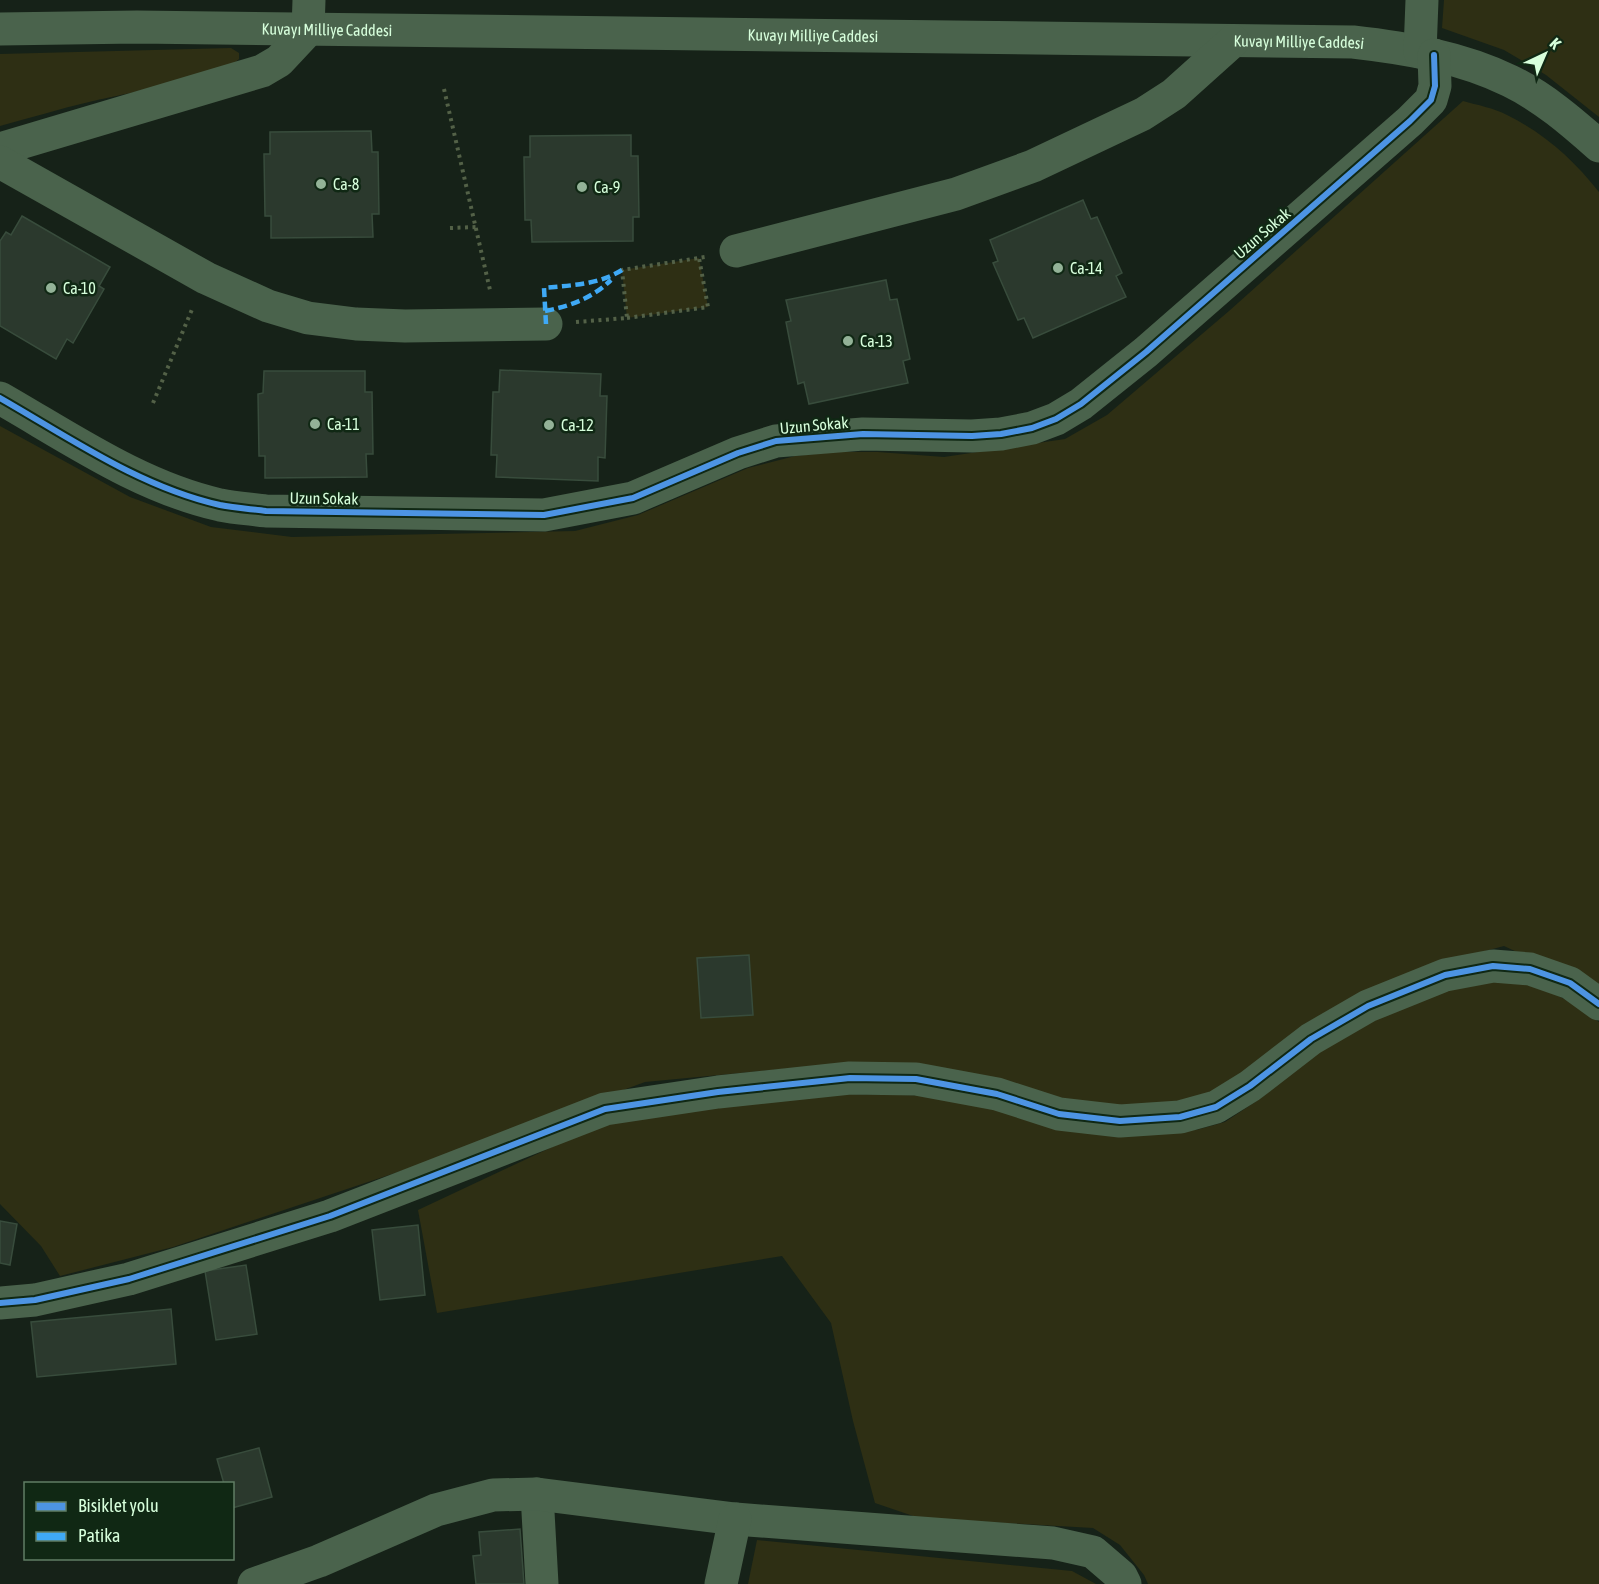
<svg xmlns="http://www.w3.org/2000/svg" width="1599" height="1584" viewBox="0 0 1599 1584" font-family="'Asap Condensed',sans-serif">
	<style>
		.green { fill: #2e2f14 }
		.building { fill: #2b392d; stroke: #384c3c; stroke-width: 1.5 }
		.lines { fill: none; stroke-linecap: round; stroke-linejoin: round }
		.path { stroke: #536147; stroke-width: 4; stroke-dasharray: 3 4.5; stroke-linecap: butt }
		.minor { stroke: #4a634c; stroke-width: 33 }
		.quiet { stroke: #3fa9f5; stroke-width: 4.5; stroke-dasharray: 9 4.5; stroke-linecap: butt }
		.cycleway-casing { stroke: #102814; stroke-width: 10 }
		.cycleway { stroke: #4d94e3; stroke-width: 6 }
		.poi-dot { fill: #93b297; stroke: #102814; stroke-width: 2 }
		.labels { text-anchor: middle; stroke-width: 5; stroke-linejoin: round; paint-order: stroke }
		.street-label { font-size: 16px; fill: #d7ffdc; stroke: #102814 }
		.poi-label { font-size: 16px; fill: #d7ffdc; stroke: #102814; text-anchor: start }
	</style>
	<rect width="100%" height="100%" fill="#162218"/>
	<g class="green">
		<polygon points="1444,0 1599,0 1599,117 1546,75 1504,50 1442,28"/>
		<path d="M231,48l8,5v6c-18,19 -119,35 -150,43 -30,7 -59,16 -89,24v-72z"/>
		<path d="M1463,101c14,4 31,7 44,14 37,18 67,45 92,77v798l-95,-44 -53,14 -230,129 -67,21 -361,-42 -148,14 -232,85 -240,80 -113,29 -19,-30 -41,-42v-778l130,71 81,30 81,10 283,-6 63,-16 110,-47 47,-12 39,-4h44l66,5 121,-18 42,-24 122,-104z"/>
		<polygon points="699,258 708,307 627,318 622,270"/>
		<polygon points="1499,980 1541,987 1576,1005 1599,1022 1599,1584 1148,1584 1144,1575 1120,1545 1093,1528 919,1518 875,1503 853,1421 831,1323 782,1256 437,1313 418,1210 601,1124 790,1093 955,1096 1153,1129 1196,1130 1225,1122 1261,1098 1342,1030 1456,985"/>
		<polygon points="757,1540 1072,1571 1096,1584 748,1584"/>
	</g>
	<g class="building">
		<polygon points="371,131 372,152 378,152 379,214 372,214 373,237 271,238 271,216 265,216 264,154 270,154 270,132"/>
		<polygon points="631,135 631,156 638,156 639,217 633,217 633,241 532,242 531,220 525,220 524,157 530,157 530,136"/>
		<polygon points="1083,200 1091,219 1097,217 1122,273 1116,276 1126,297 1033,338 1024,318 1018,320 993,263 998,261 990,240"/>
		<polygon points="22,216 110,267 99,286 104,289 73,343 67,339 56,359 0,326 0,241 6,232 11,235"/>
		<polygon points="886,280 890,300 897,299 910,359 903,361 908,383 809,404 804,382 798,384 786,322 791,321 786,300"/>
		<polygon points="500,370 601,374 600,396 607,396 605,458 598,457 598,481 496,477 497,455 491,455 493,392 499,392"/>
		<polygon points="264,371 365,371 365,392 372,392 373,454 366,454 367,477 265,478 265,456 259,456 258,394 263,393"/>
		<polygon points="749,955 753,1015 701,1018 697,958"/>
		<polygon points="0,1221 17,1224 10,1265 0,1263"/>
		<polygon points="418,1225 425,1295 380,1300 372,1230"/>
		<polygon points="246,1265 257,1334 216,1340 205,1271"/>
		<polygon points="171,1309 176,1364 37,1377 31,1322"/>
		<polygon points="259,1448 272,1497 232,1508 232,1484 224,1484 217,1459"/>
		<polygon points="520,1529 524,1584 476,1584 473,1556 481,1555 479,1532"/>
	</g>
	<g class="lines">
		<g class="path">
			<polyline points="444,89 490,290"/>
			<polyline points="450,228 476,227"/>
			<polyline points="627,318 708,307 699,258"/>
			<polyline points="576,322 627,318 622,270 705,257"/>
			<polyline points="153,403 193,307"/>
		</g>
		<g class="minor">
			<path id="s1" d="M0,29l137,-2 1216,15c53,6 108,15 157,39 33,16 62,41 89,65"/>
			<polyline points="1420,52 1422,0"/>
			<polyline points="0,149 262,71 279,61 308,30 309,0"/>
			<polyline points="0,162 206,278 268,306 308,318 356,324 405,326 546,324"/>
			<polyline points="736,251 956,194 1033,166 1143,114 1174,94 1233,41"/>
			<path d="M0,398c70,40 140,89 220,107 15,3 31,4 46,6l278,4 89,-17 105,-45 38,-12 87,-7 109,2 29,-2 31,-6 24,-9 25,-15 65,-52 264,-231 21,-21 4,-14 -1,-31"/>
			<polyline points="0,1303 35,1300 129,1279 330,1216 605,1109 718,1092 850,1078 916,1079 997,1094 1059,1114 1120,1121 1180,1117 1216,1107 1250,1086 1311,1039 1368,1006 1445,975 1493,966 1530,969 1570,983 1599,1004"/>
			<polyline points="537,1494 542,1584"/>
			<polyline points="254,1584 319,1561 436,1510 493,1495 537,1494 735,1519 1053,1543 1093,1552 1121,1576 1125,1584"/>
			<polyline points="721,1584 735,1519"/>
		</g>
		<g class="quiet">
			<path d="M545,311c26,-5 47,-13 66,-31"/>
			<path d="M546,324l-2,-36c28,-3 54,-3 78,-18"/>
		</g>
		<defs>
			<g id="cycleway">
				<path d="M0,398c70,40 140,89 220,107 15,3 31,4 46,6l278,4 89,-17 105,-45 38,-12 87,-7 109,2 29,-2 31,-6 24,-9 25,-15 65,-52 264,-231 21,-21 4,-14 -1,-31"/>
				<polyline points="0,1303 35,1300 129,1279 330,1216 605,1109 718,1092 850,1078 916,1079 997,1094 1059,1114 1120,1121 1180,1117 1216,1107 1250,1086 1311,1039 1368,1006 1445,975 1493,966 1530,969 1570,983 1599,1004"/>
			</g>
		</defs>
		<use href="#cycleway" class="cycleway-casing"/>
		<use href="#cycleway" class="cycleway"/>
	</g>
	<g class="poi-dot">
		<circle cx="321" cy="184" r="6"/>
		<circle cx="582" cy="187" r="6"/>
		<circle cx="1058" cy="268" r="6"/>
		<circle cx="51" cy="288" r="6"/>
		<circle cx="848" cy="341" r="6"/>
		<circle cx="315" cy="424" r="6"/>
		<circle cx="549" cy="425" r="6"/>
	</g>
	<g class="labels">
		<g class="street-label">
			<text dy="6" stroke="none"><textPath href="#s1" startOffset="327">Kuvayı Milliye Caddesi</textPath></text>
			<text dy="6" stroke="none"><textPath href="#s1" startOffset="813">Kuvayı Milliye Caddesi</textPath></text>
			<text dy="6" stroke="none"><textPath href="#s1" startOffset="1299">Kuvayı Milliye Caddesi</textPath></text>
			<text transform="translate(1262 233) rotate(-41)" y="6">Uzun Sokak</text>
			<text transform="translate(814 425) rotate(-5)" y="6">Uzun Sokak</text>
			<text transform="translate(324 498) rotate(1)" y="6">Uzun Sokak</text>
		</g>
		<g class="poi-label">
			<text x="333" y="190">Ca-8</text>
			<text x="594" y="193">Ca-9</text>
			<text x="1070" y="274">Ca-14</text>
			<text x="63" y="294">Ca-10</text>
			<text x="860" y="347">Ca-13</text>
			<text x="327" y="430">Ca-11</text>
			<text x="561" y="431">Ca-12</text>
		</g>
	</g>
	<rect x="24" y="1482" width="210" height="78" fill="#102814" stroke="#607e64" stroke-width="1.5"/>
	<rect x="36" y="1502" width="30" height="9" fill="#4d94e3" stroke="#607e64" stroke-width="1.5"/>
	<text x="78" y="1512" font-size="18" fill="#d7ffdc">Bisiklet yolu</text>
	<rect x="36" y="1532" width="30" height="9" fill="#3fa9f5" stroke="#607e64" stroke-width="1.5"/>
	<text x="78" y="1542" font-size="18" fill="#d7ffdc">Patika</text>
	<g transform="translate(1545 54) rotate(44)" stroke="#102814" stroke-width="4.5" paint-order="stroke">
	<path d="M0-4.5L10 22L0 15L-10 22Z" fill="#d7ffdc"/>
	<text y="-9" font-size="16" font-weight="bold" text-anchor="middle" fill="#d7ffdc">K</text>
	</g>
</svg>
